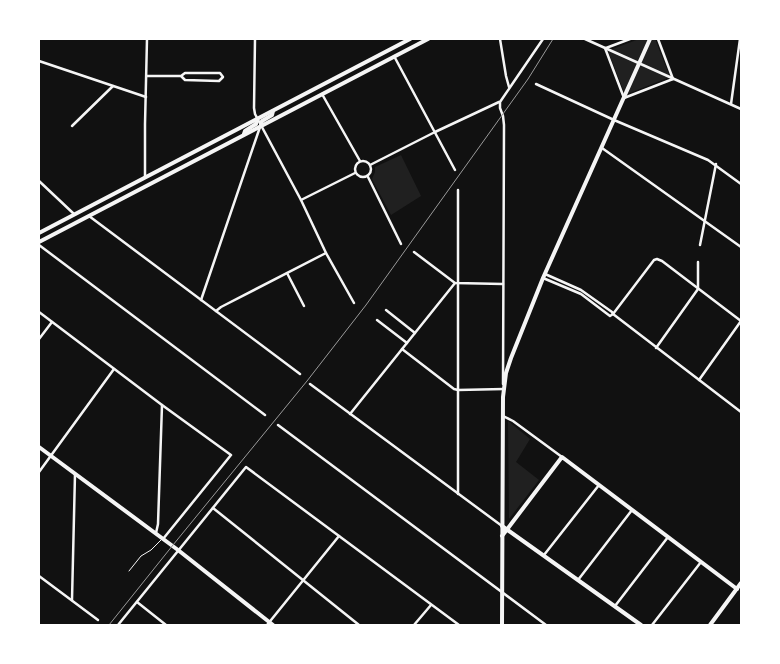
<svg xmlns="http://www.w3.org/2000/svg" width="780" height="664" viewBox="0 0 780 664" font-family="Arial,sans-serif">
	<style>
		.green { fill: #202020 }
		.lines { fill: none; stroke-linecap: round; stroke-linejoin: round }
		.service { stroke: #f5f5f5; stroke-width: 1 }
		.minor { stroke: #f5f5f5; stroke-width: 2.5 }
		.secondary { stroke: #f5f5f5; stroke-width: 4 }
		.primary { stroke: #f5f5f5; stroke-width: 4 }
		.rail { stroke: #9a9a9a; stroke-width: 1 }
	</style>
	<rect width="100%" height="100%" fill="#111"/>
	<g class="green">
		<polygon points="639,39 655,39 670,77 627,94 626,90 624,92 608,51 611,52 610,50"/>
		<polygon points="401,155 421,196 391,215 372,179 375,172 375,167"/>
		<polygon points="508,421 530,439 516,462 539,480 509,519"/>
	</g>
	<g class="lines">
		<polyline class="service" points="129,571 141,556 151,550 162,539"/>
		<g class="minor">
			<polyline points="255,39 254,108 255,114 301,200 326,253 354,303"/>
			<polyline points="500,39 506,76 509,87"/>
			<polyline points="585,39 741,109"/>
			<polyline points="658,39 673,79"/>
			<polyline points="605,48 624,98 673,79"/>
			<polyline points="606,48 630,39"/>
			<polyline points="394,56 455,170"/>
			<polyline points="39,61 146,97"/>
			<polygon points="185,73 220,73 223,77 219,81 185,80 181,76"/>
			<polyline points="147,76 180,76"/>
			<polyline points="536,84 614,120 708,160 741,184"/>
			<polyline points="322,94 360,161"/>
			<polyline points="731,104 740,39"/>
			<polyline points="72,126 113,86"/>
			<polyline points="602,148 741,247"/>
			<circle cx="363" cy="169" r="8"/>
			<polyline points="370,165 435,132 499,102"/>
			<polyline points="145,177 145,124 147,39"/>
			<polyline points="368,177 401,244"/>
			<polyline points="39,181 74,214"/>
			<polyline points="458,190 458,494"/>
			<polyline points="301,200 355,173"/>
			<polyline points="89,216 300,374"/>
			<polyline points="39,245 265,415"/>
			<polyline points="700,245 716,164"/>
			<polyline points="414,252 455,283 503,284"/>
			<polyline points="287,273 304,306"/>
			<polyline points="545,274 581,290 612,312 613,314 741,412"/>
			<polyline points="543,278 581,294 610,316 613,314"/>
			<polyline points="201,300 260,127"/>
			<polyline points="386,310 415,333"/>
			<polyline points="216,311 221,307 326,253"/>
			<polyline points="39,312 162,405 231,455 163,539"/>
			<polyline points="613,314 654,260 657,259 662,261 741,321"/>
			<polyline points="377,320 407,343"/>
			<polyline points="39,339 52,322"/>
			<polyline points="656,348 698,289 698,262"/>
			<polyline points="402,349 454,389 458,390 504,389"/>
			<polyline points="699,380 741,321"/>
			<polyline points="310,384 502,526"/>
			<polyline points="503,384 504,125 503,116 500,108 500,102 543,39"/>
			<polyline points="350,414 455,283"/>
			<polyline points="503,416 513,421 562,457"/>
			<polyline points="278,425 546,625"/>
			<polyline points="39,472 114,369"/>
			<polyline points="213,508 359,625"/>
			<polyline points="156,533 158,524 162,405"/>
			<polyline points="544,555 599,485"/>
			<polyline points="39,576 98,620"/>
			<polyline points="578,580 632,510"/>
			<polyline points="72,600 75,474"/>
			<polyline points="137,602 166,625"/>
			<polyline points="615,606 668,537"/>
			<polyline points="118,625 246,467 459,625"/>
			<polyline points="267,625 339,536"/>
			<polyline points="414,625 431,605"/>
			<polyline points="652,625 701,562"/>
		</g>
		<g class="secondary">
			<polyline points="39,447 178,550 273,625"/>
			<polyline points="502,526 641,625"/>
			<polyline points="502,536 562,457 737,589"/>
			<polyline points="710,625 741,583"/>
		</g>
		<g class="primary">
			<polyline points="261,125 262,121 272,115 273,111"/>
			<polyline points="244,134 245,131 256,124 257,119"/>
			<polyline points="39,233 410,39"/>
			<polyline points="39,242 428,39"/>
			<polyline points="502,625 503,397 506,373 511,358 543,278 650,39"/>
		</g>
		<polyline class="rail" points="109,625 173,545 307,381 366,305 528,79 553,39"/>
	</g>
	<rect width="780" height="664" fill="none" stroke="#ffffff" stroke-width="80"/>
</svg>
